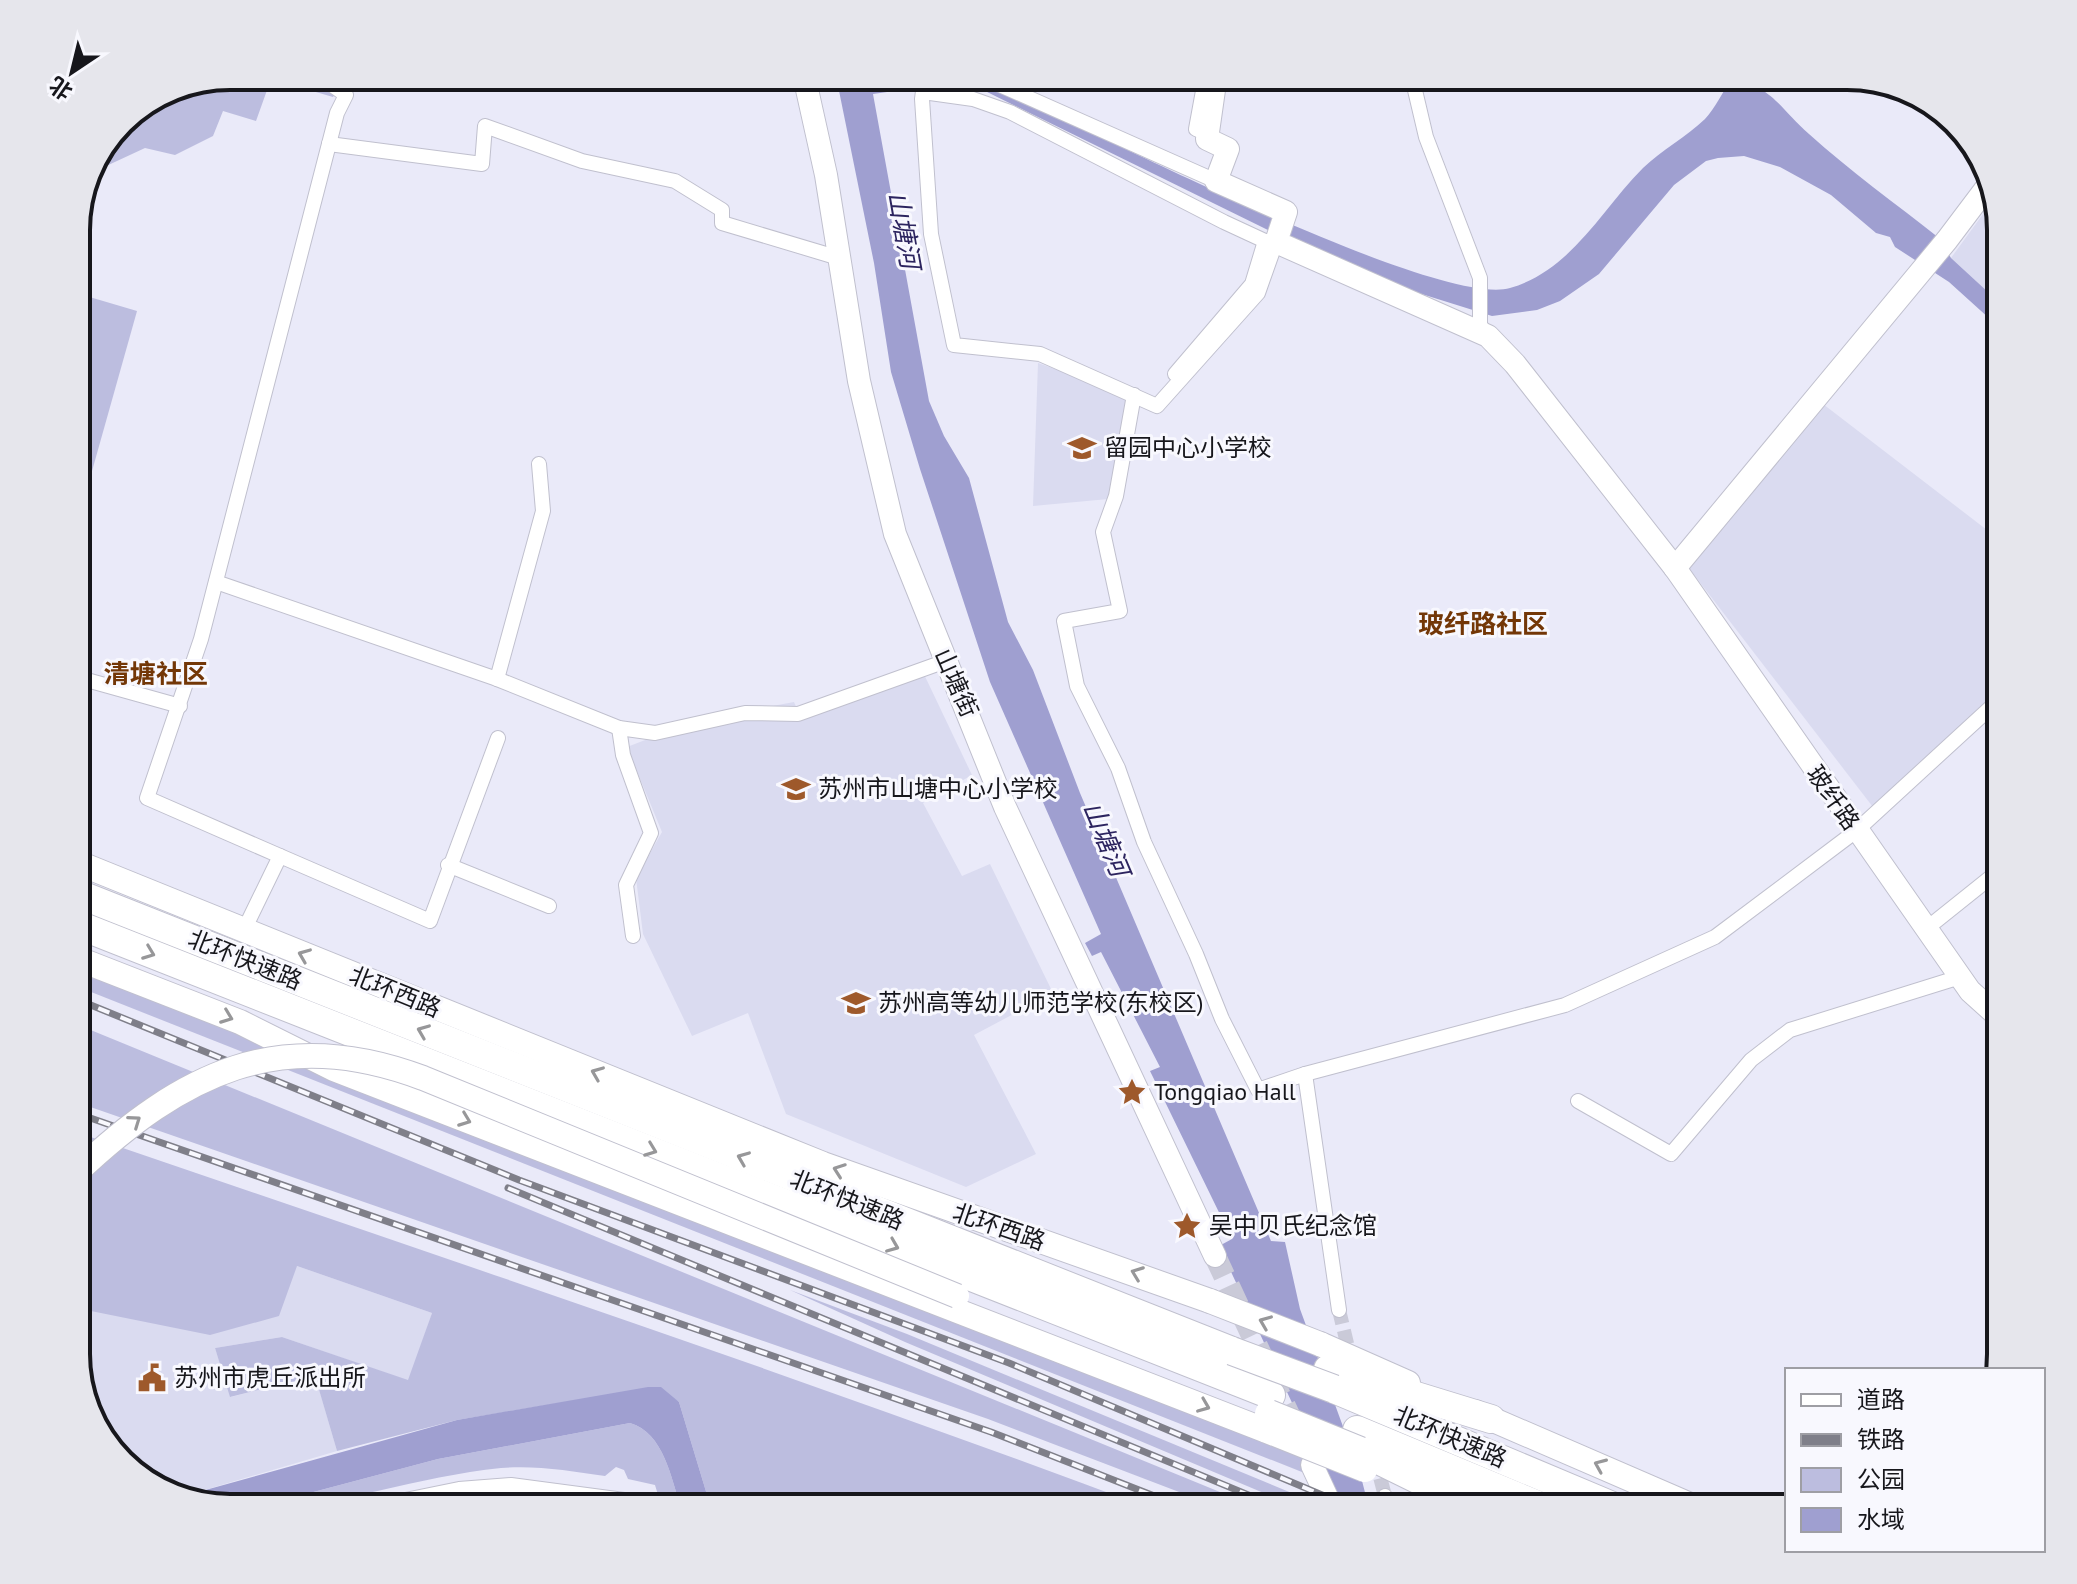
<svg xmlns="http://www.w3.org/2000/svg" width="2077" height="1584" viewBox="0 0 2077 1584" font-family="'PT Sans','Noto Sans SC',sans-serif">
	<style>
		.built { fill: #dadbf0 }
		.green { fill: #bcbddf }
		.water { fill: #9f9fd0 }
		.lines { fill: none; stroke-linecap: round; stroke-linejoin: round }
		.street-tunnel { stroke: #cacad8; stroke-width: 14; stroke-dasharray: 14 7; stroke-linecap: butt }
		.secondary-tunnel { stroke: #cacad8; stroke-width: 22; stroke-dasharray: 22 11; stroke-linecap: butt }
		.street-casing { stroke: #c0c0ce; stroke-width: 16 }
		.secondary-casing { stroke: #c0c0ce; stroke-width: 24 }
		.primary-casing { stroke: #c0c0ce; stroke-width: 26 }
		.highway-casing { stroke: #c0c0ce; stroke-width: 30 }
		.street { stroke: #fff; stroke-width: 14 }
		.secondary { stroke: #fff; stroke-width: 22 }
		.primary { stroke: #fff; stroke-width: 24 }
		.highway { stroke: #fff; stroke-width: 28 }
		.rail-casing { stroke: #7f7f89; stroke-width: 7 }
		.rail { stroke: #f8f8fe; stroke-width: 4; stroke-dasharray: 12; stroke-linecap: butt }
		.primary-bridge-casing { stroke: #c0c0ce; stroke-width: 26; stroke-linecap: butt }
		.highway-bridge-casing { stroke: #c0c0ce; stroke-width: 30; stroke-linecap: butt }
		.primary-bridge { stroke: #fff; stroke-width: 24 }
		.highway-bridge { stroke: #fff; stroke-width: 28 }
		.oneway { stroke: #979799 }
		.labels { text-anchor: middle; stroke-width: 6; stroke-linejoin: round; paint-order: stroke }
		.poi-label { font-size: 24px; fill: #17171c; stroke: #f8f8fe; text-anchor: start }
		.street-label { font-size: 24px; fill: #17171c; stroke: #f8f8fe }
		.water-label { font-size: 26px; font-style: italic; fill: #2c245f; stroke: #f8f8fe }
		.neighbourhood-label { font-size: 26px; font-weight: bold; fill: #733707; stroke: #f8f8fe }
		.rim { fill: none; stroke: #17171c; stroke-width: 4 }
	</style>
	<rect width="100%" height="100%" fill="#eaeaf9"/>
	<g class="built">
		<polygon points="1994,199 2001,230 2001,304 1951,258"/>
		<polygon points="1038,363 1137,399 1119,498 1033,506"/>
		<polygon points="1823,404 1987,530 2001,545 2001,701 1876,811 1688,567"/>
		<polygon points="921,668 972,775 923,803 962,876 990,864 1053,993 974,1035 1036,1154 966,1187 786,1114 748,1013 692,1036 643,934 636,878 662,832 627,747 697,720 794,702 800,716"/>
		<polygon points="297,1266 432,1313 409,1381 282,1337 215,1348 231,1397 315,1375 337,1451 191,1494 136,1476 92,1422 76,1363 76,1308 96,1310"/>
	</g>
	<g class="green">
		<polygon points="230,76 347,76 333,97 271,79 256,121 223,111 213,136 175,155 145,148 89,174 92,162 128,115"/>
		<polygon points="76,293 137,311 76,528"/>
		<polygon points="76,975 129,985 1300,1452 1312,1476 76,986"/>
		<polygon points="76,1024 1259,1508 1221,1508 988,1419 76,1102"/>
		<path d="M76,1132c359,123 718,243 1073,376h-438l-32,-106 -23,-15 -199,33 -120,31 -22,-75 -85,21 -15,-49 67,-11 126,43 24,-67 -135,-47 -18,50 -69,19 -134,-27z"/>
		<polygon points="790,1290 907,1334 1328,1508 1299,1508 905,1342"/>
		<path d="M630,1423c34,10 41,55 51,85h-19l-7,-23 -27,-6 -4,-9 -8,-3 -11,9c-35,-5 -69,-11 -104,-8 -83,8 -165,40 -248,40l185,-49z"/>
	</g>
	<g class="water">
		<path d="M836,76h115l40,8c86,40 446,225 519,204 62,-18 91,-78 133,-120 19,-18 43,-31 62,-49 10,-11 18,-27 26,-40 43,8 49,30 78,55 41,37 87,70 130,104l12,20 50,46v25l-52,-47 -54,-35 -5,-10 -14,-4 -45,-38 -51,-28 -36,-11 -26,2 -12,3 -32,24 -75,89 -39,27 -23,9 -45,6 -80,-25 -134,-56 -297,-146 -45,-4 -63,9 56,307 15,35 25,42 39,144 25,48 47,123 191,448 14,1 15,67 60,164 9,35h-28l-122,-262 13,-7 -82,-168 10,-4 -59,-115 -9,4 -7,-13 16,-9 -111,-252 -70,-213 -29,-97 -17,-109z"/>
		<path d="M648,1387h13l18,15 32,106h-30c-10,-30 -17,-75 -51,-85l-192,36 -185,49h-23l-39,-14 266,-74z"/>
	</g>
	<g class="lines">
		<g class="street-tunnel">
			<polyline points="1339,1310 1351,1360"/>
			<polyline points="1375,1458 1385,1496"/>
		</g>
		<polyline class="secondary-tunnel" points="1215,1256 1297,1432"/>
		<defs>
			<g id="street">
				<polyline points="973,76 993,82 1216,181"/>
				<polyline points="1205,80 1196,129 1212,136"/>
				<polyline points="1414,86 1426,137 1480,278 1480,325 1488,336"/>
				<polyline points="923,92 973,99 1010,112 1224,222 1265,241 1276,242 1258,293 1157,406 1040,354 954,345 931,234 922,99 925,76"/>
				<polyline points="329,144 482,164 485,126 582,161 675,181 722,210 722,223 839,258"/>
				<polyline points="1175,374 1252,284 1265,241"/>
				<polyline points="1134,395 1116,496 1103,532 1120,611 1064,621 1077,686 1118,768 1144,842 1196,954 1222,1019 1258,1090 1305,1074 1339,1310"/>
				<polyline points="216,582 497,679 619,728 655,733 745,713 798,714 946,661"/>
				<polyline points="76,677 180,706"/>
				<polyline points="497,679 543,511 539,464"/>
				<polyline points="619,728 623,755 651,833 626,885 633,936"/>
				<polyline points="280,856 430,921 498,738"/>
				<polyline points="448,865 549,906"/>
				<polyline points="1926,929 2001,869"/>
				<polyline points="244,930 280,856 147,798 201,639 337,113 346,95 319,76"/>
				<polyline points="1305,1074 1565,1005 1715,937 1856,831 2001,698"/>
				<polyline points="1578,1101 1671,1154 1751,1060 1790,1030 1960,977"/>
				<polyline points="1385,1496 1388,1508"/>
				<polyline points="366,1508 459,1489 511,1485 624,1500 640,1508"/>
			</g>
			<g id="secondary">
				<polyline points="804,76 826,175 859,381 895,534 1005,807 1215,1256"/>
				<polyline points="1216,76 1207,139 1228,149 1216,181 1286,212 1276,242 1488,336 1515,364 1675,568 1970,991 2001,1019"/>
				<polyline points="1675,568 1947,240 1990,183"/>
				<polyline points="1312,1465 1332,1508"/>
			</g>
			<g id="primary">
				<polyline points="76,862 823,1164 1210,1301"/>
				<polyline points="76,958 240,1022 334,1069 1267,1431"/>
				<polyline points="1320,1344 1408,1383"/>
				<polyline points="1475,1412 1697,1508"/>
			</g>
			<g id="highway">
				<polyline points="76,893 1232,1351"/>
				<polyline points="76,924 1271,1395"/>
				<polyline points="1328,1369 1491,1419"/>
				<polyline points="1334,1389 1617,1508"/>
				<polyline points="1357,1430 1545,1508"/>
				<polyline points="1360,1451 1476,1508"/>
			</g>
		</defs>
		<use href="#street" class="street-casing"/>
		<use href="#secondary" class="secondary-casing"/>
		<use href="#primary" class="primary-casing"/>
		<use href="#highway" class="highway-casing"/>
		<use href="#street" class="street"/>
		<use href="#secondary" class="secondary"/>
		<use href="#primary" class="primary"/>
		<use href="#highway" class="highway"/>
		<defs>
			<g id="rail">
				<polyline points="76,999 519,1180 1009,1363 1353,1508"/>
				<polyline points="76,1113 991,1432 1185,1508"/>
				<polyline points="508,1188 1280,1508"/>
			</g>
		</defs>
		<use href="#rail" class="rail-casing"/>
		<use href="#rail" class="rail"/>
		<defs>
			<g id="primary-bridge">
				<path d="M76,1173c106,-100 204,-149 347,-95l534,218"/>
				<polyline points="1210,1301 1320,1344"/>
				<polyline points="1267,1431 1365,1470"/>
			</g>
			<g id="highway-bridge">
				<polyline points="1232,1351 1334,1389"/>
				<polyline points="1269,1414 1360,1451"/>
			</g>
		</defs>
		<use href="#primary-bridge" class="primary-bridge-casing"/>
		<use href="#highway-bridge" class="highway-bridge-casing"/>
		<use href="#primary-bridge" class="primary-bridge"/>
		<use href="#highway-bridge" class="highway-bridge"/>
	</g>
	<defs><path id="oneway-chevron" d="M-2-3.5L2.5 0L-2 3.5" fill="none" stroke-width="1.6" stroke-linecap="round" stroke-linejoin="round" transform="scale(2)"/></defs>
	<g class="oneway">
		<use href="#oneway-chevron" transform="translate(149 953) rotate(21)"/>
		<use href="#oneway-chevron" transform="translate(304 955) rotate(-158)"/>
		<use href="#oneway-chevron" transform="translate(227 1017) rotate(21)"/>
		<use href="#oneway-chevron" transform="translate(423 1031) rotate(-158)"/>
		<use href="#oneway-chevron" transform="translate(597 1073) rotate(-158)"/>
		<use href="#oneway-chevron" transform="translate(465 1120) rotate(21)"/>
		<use href="#oneway-chevron" transform="translate(135 1121) rotate(-35)"/>
		<use href="#oneway-chevron" transform="translate(651 1150) rotate(21)"/>
		<use href="#oneway-chevron" transform="translate(743 1158) rotate(-158)"/>
		<use href="#oneway-chevron" transform="translate(839 1170) rotate(-160)"/>
		<use href="#oneway-chevron" transform="translate(893 1246) rotate(22)"/>
		<use href="#oneway-chevron" transform="translate(1137 1273) rotate(-159)"/>
		<use href="#oneway-chevron" transform="translate(1265 1322) rotate(-158)"/>
		<use href="#oneway-chevron" transform="translate(1204 1406) rotate(22)"/>
		<use href="#oneway-chevron" transform="translate(1600 1465) rotate(-157)"/>
	</g>
	<defs>
		<symbol id="school-bare" viewBox="-9 -9 18 18"><path d="M0-5L7-2L0 1L-7-2ZM-4 1L0 2.5L4 1V4Q0 6-4 4Z" fill="#9e592b" stroke="#f8f8fe" stroke-width="2.5" paint-order="stroke"/></symbol>
		<symbol id="university-bare" viewBox="-9 -9 18 18"><path d="M0-5L7-2L0 1L-7-2ZM-4 1L0 2.5L4 1V4Q0 6-4 4Z" fill="#9e592b" stroke="#f8f8fe" stroke-width="2.5" paint-order="stroke"/></symbol>
		<symbol id="sight-bare" viewBox="-9 -9 18 18"><path d="M0-6L1.8-2.2L6-1.7L2.9 1.2L3.7 5.4L0 3.3L-3.7 5.4L-2.9 1.2L-6-1.7L-1.8-2.2Z" fill="#9e592b" stroke="#f8f8fe" stroke-width="2.5" paint-order="stroke"/></symbol>
		<symbol id="civic-bare" viewBox="-9 -9 18 18"><path d="M-.6-6.5H3V-4.5H.6V-3L4-1V1h2V6H-6V1h2V-1L-.6-3ZM-1.2 2.5V6h2.4V2.5Z" fill="#9e592b" stroke="#f8f8fe" stroke-width="2.5" paint-order="stroke"/></symbol>
	</defs>
	<g fill-rule="evenodd">
		<use href="#school-bare" x="1062" y="428" width="40" height="40"/>
		<use href="#school-bare" x="776" y="769" width="40" height="40"/>
		<use href="#university-bare" x="836" y="983" width="40" height="40"/>
		<use href="#sight-bare" x="1112" y="1072" width="40" height="40"/>
		<use href="#sight-bare" x="1167" y="1206" width="40" height="40"/>
		<use href="#civic-bare" x="132" y="1358" width="40" height="40"/>
	</g>
	<g class="labels">
		<g class="poi-label">
			<text x="1104" y="456">留园中心小学校</text>
			<text x="818" y="797">苏州市山塘中心小学校</text>
			<text x="878" y="1011">苏州高等幼儿师范学校(东校区)</text>
			<text x="1154" y="1100">Tongqiao Hall</text>
			<text x="1209" y="1234">吴中贝氏纪念馆</text>
			<text x="174" y="1386">苏州市虎丘派出所</text>
		</g>
		<g class="street-label">
			<text transform="translate(956 683) rotate(66)" y="8">山塘街</text>
			<text transform="translate(1833 798) rotate(55)" y="8">玻纤路</text>
			<text transform="translate(245 960) rotate(22)" y="8">北环快速路</text>
			<text transform="translate(395 992) rotate(22)" y="8">北环西路</text>
			<text transform="translate(847 1200) rotate(22)" y="8">北环快速路</text>
			<text transform="translate(999 1227) rotate(19)" y="8">北环西路</text>
			<text transform="translate(1450 1437) rotate(23)" y="8">北环快速路</text>
		</g>
		<g class="water-label">
			<text transform="translate(904 230) rotate(80)" y="9">山塘河</text>
			<text transform="translate(1106 839) rotate(67)" y="9">山塘河</text>
		</g>
		<g class="neighbourhood-label">
			<text x="1483" y="633">玻纤路社区</text>
			<text x="156" y="683">清塘社区</text>
		</g>
	</g>
	<path d="M0 0H2077V1584H0ZM230 90H1847A140 140 0 0 1 1987 230V1354A140 140 0 0 1 1847 1494H230A140 140 0 0 1 90 1354V230A140 140 0 0 1 230 90Z" fill="#e6e6ec" fill-rule="evenodd"/>
	<path class="rim" d="M230 90H1847A140 140 0 0 1 1987 230V1354A140 140 0 0 1 1847 1494H230A140 140 0 0 1 90 1354V230A140 140 0 0 1 230 90Z"/>
	<rect x="1785" y="1368" width="260" height="184" fill="#f8f8fe" stroke="#9e9ea4" stroke-width="2"/>
	<rect x="1801" y="1394" width="40" height="12" fill="#ffffff" stroke="#9e9ea4" stroke-width="2"/>
	<text x="1857" y="1408" font-size="24" fill="#17171c">道路</text>
	<rect x="1801" y="1434" width="40" height="12" fill="#7f7f89" stroke="#9e9ea4" stroke-width="2"/>
	<text x="1857" y="1448" font-size="24" fill="#17171c">铁路</text>
	<rect x="1801" y="1468" width="40" height="24" fill="#bcbddf" stroke="#9e9ea4" stroke-width="2"/>
	<text x="1857" y="1488" font-size="24" fill="#17171c">公园</text>
	<rect x="1801" y="1508" width="40" height="24" fill="#9f9fd0" stroke="#9e9ea4" stroke-width="2"/>
	<text x="1857" y="1528" font-size="24" fill="#17171c">水域</text>
	<g transform="translate(72 72) rotate(215)" stroke="#f8f8fe" stroke-width="6" paint-order="stroke">
	<path d="M0-6L14 30L0 20L-14 30Z" fill="#17171c"/>
	<text y="-12" font-size="22" font-weight="bold" text-anchor="middle" fill="#17171c">北</text>
	</g>
</svg>
